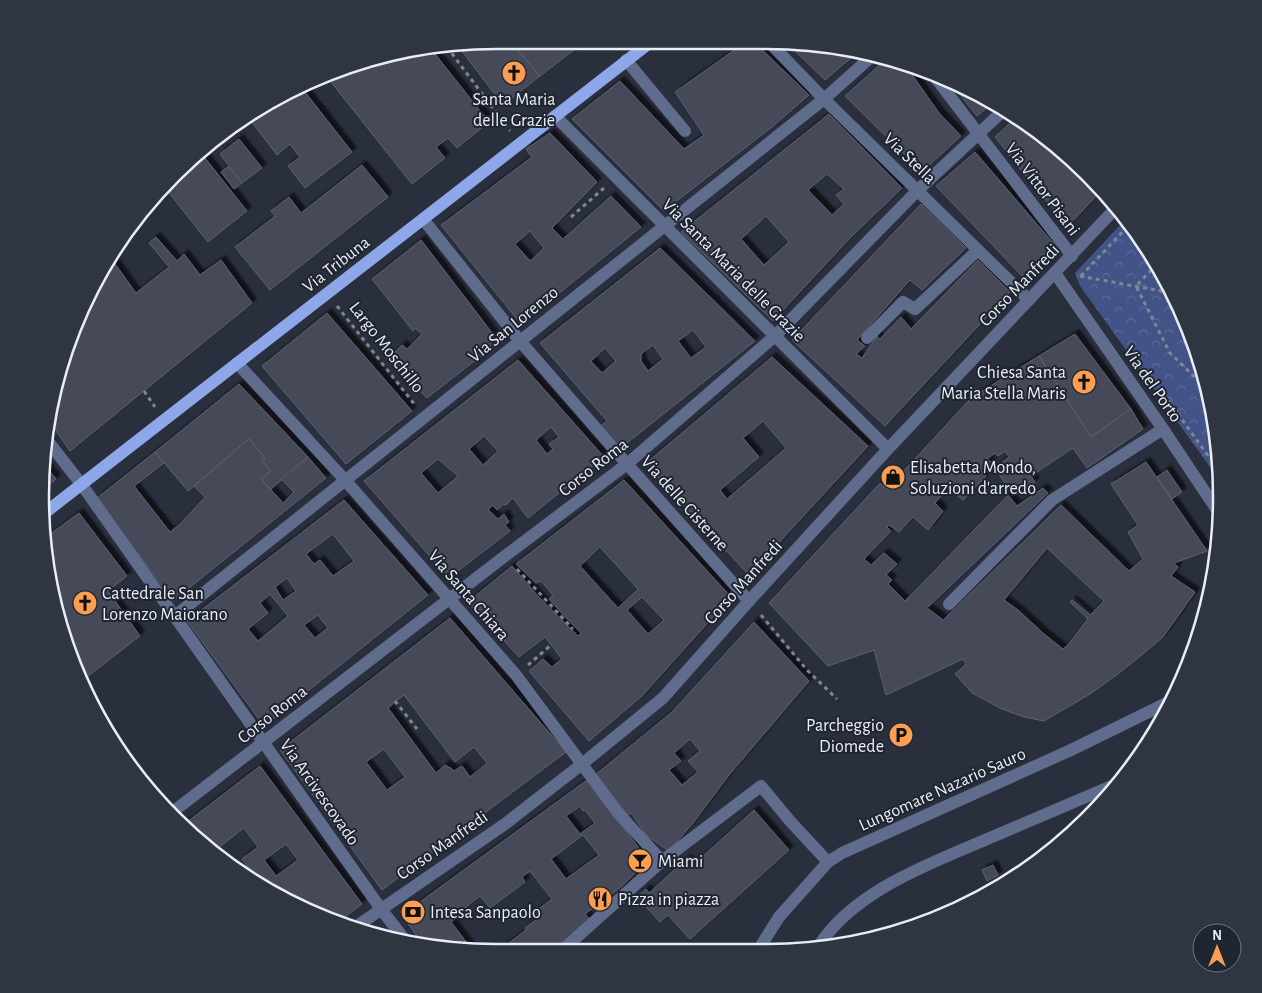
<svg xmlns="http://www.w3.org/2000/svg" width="1262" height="993" viewBox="0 0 1262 993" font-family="'Alegreya Sans',sans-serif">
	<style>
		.park { fill: url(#park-crowns) }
		.building { fill: #444958; stroke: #5c6271; fill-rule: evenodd; filter: url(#shadow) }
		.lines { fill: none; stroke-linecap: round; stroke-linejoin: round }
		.path { stroke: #818692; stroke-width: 3; stroke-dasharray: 4 4; stroke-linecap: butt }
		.minor { stroke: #5f6c8c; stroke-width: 12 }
		.major { stroke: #8ea7e9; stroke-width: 12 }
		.labels { text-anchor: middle; stroke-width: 4; stroke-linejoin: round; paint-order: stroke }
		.poi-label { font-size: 18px; fill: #e9edf6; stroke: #202532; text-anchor: start }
		.street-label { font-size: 18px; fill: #e9edf6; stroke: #202532 }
		.rim { fill: none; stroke: #e9edf6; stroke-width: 2.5 }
	</style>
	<defs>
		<pattern id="park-crowns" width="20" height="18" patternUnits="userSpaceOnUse" patternTransform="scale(1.25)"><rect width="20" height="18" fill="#415387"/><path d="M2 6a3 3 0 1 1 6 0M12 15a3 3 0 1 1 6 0" fill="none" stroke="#5c6c99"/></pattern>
		<filter id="shadow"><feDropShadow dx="4.5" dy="-4.5" stdDeviation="1" flood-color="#0009"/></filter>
	</defs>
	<rect width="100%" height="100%" fill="#2a2f3d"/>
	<polygon class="park" points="1123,222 1161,268 1198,349 1218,437 1220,481 1080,286 1075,273"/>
	<g class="building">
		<polygon points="496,40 509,40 540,76 503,105 458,46 459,45"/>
		<polygon points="509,40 587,40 540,76"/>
		<polygon points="747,41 753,41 809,95 772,127 664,211 572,119 620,81 684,149 704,135 675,92"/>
		<polygon points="785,41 795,41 857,53 825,80"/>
		<polygon points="431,49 489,122 457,148 448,138 436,147 445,158 412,184 327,77 378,56"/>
		<polygon points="886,59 903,62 939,113 961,136 922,172 845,96"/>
		<polygon points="949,81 994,101 994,102 977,116"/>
		<polygon points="301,87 352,152 305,188 288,166 300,157 290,144 277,155 248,117 268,101"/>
		<path d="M829,114l73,74 -52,50 -77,83 -92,-89zM827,174l17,15 -8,6 8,9 -12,11 -24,-25zM766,216l23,26 -25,23 -23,-26z"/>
		<polygon points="1016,117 1066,153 1099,193 1068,226 1037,190 995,137"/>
		<path d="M550,133l47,49 -45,46 11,11 48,-43 30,31 -120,97 -80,-99 91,-68 -6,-8zM530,231l14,17 -14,13 -15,-17z"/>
		<polygon points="239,139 262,168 242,183 220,154"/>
		<polygon points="975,152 1054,244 1023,277 936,186"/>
		<polygon points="201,153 247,211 208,242 166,189 156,197 174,174"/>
		<polygon points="362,165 388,197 270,290 235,247 275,216 271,211 289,197 301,213"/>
		<polygon points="229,166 242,183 234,189 221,172"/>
		<polygon points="921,204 966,248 922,290 910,280 857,340 865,346 856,354 862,358 877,336 880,339 901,317 911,329 978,260 1010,292 885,426 792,340"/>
		<polygon points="156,237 177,261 184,254 200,275 221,260 252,303 70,451 50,422 55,379 101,269 110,257 136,293 169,267 149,243"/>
		<polygon points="421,240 499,342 427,398 388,359 402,345 407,349 422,334 415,328 413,331 372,279"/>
		<path d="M660,248l95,93 -138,110 -18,-24 8,-6 -67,-78zM693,330l13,17 -15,11 -13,-17zM653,345l10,14 -15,12 -7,-10v-7zM605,348l11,13 -14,12 -11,-12z"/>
		<polygon points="327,313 412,411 346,464 262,366"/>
		<polygon points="1075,334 1131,409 1091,437 1039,356"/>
		<path d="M1039,356l52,81 40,-28 12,20 -56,39 -14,-20 -42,28 4,6 -15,10 -5,-6 -5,5 -15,-23 14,-11 -4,-6 -7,5 -3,-3 -8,6 4,3 -10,10 5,4 -23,24 -15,-12 -13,15 8,8 -15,19 -15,-13 -14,15 -10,-7 -2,2 4,4 -27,28 7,6 13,-12 13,11 -11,11 6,5 -4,4 17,17 103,-106 9,11 26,-18 5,5 -121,115 16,12 118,-115 68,66 14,-12 -15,-27 10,-7 -27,-41 35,-22 61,89 -33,12 4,4 -7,9 24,16 -32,45 -20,17 -25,20 -28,20 -46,27 -20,-4 -22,-8 -30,-16 -17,-19 11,-10 -3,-5 -77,36 -12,-45 -46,16 -59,-63 111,-120 7,6 84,-91zM1047,548l57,53 -14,14 -18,-15 -2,2 18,17 -20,26 -5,4 -19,-15 -26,-24 -14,-10z"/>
		<path d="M772,357l96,89 -119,129 -104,-111zM763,421l23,27 -59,51 -7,-9 39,-33 -16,-19z"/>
		<path d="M518,360l86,97 -76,61 -15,-20 -7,7 -2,-1 -7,6 -4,-5 -5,5 10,9 6,-5 5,8 -4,3 5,6 -61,47 -85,-97zM551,427l8,10 -10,7 4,5 -6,5 -11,-14zM484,436l14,15 -15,14 -14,-16zM438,459l20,17 -20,17 -17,-20z"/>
		<polygon points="239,384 308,457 271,489 261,479 271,471 262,461 265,458 249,439 188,491 155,452"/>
		<polygon points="249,439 265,458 262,461 271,471 261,479 283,503 294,492 281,479 308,457 326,478 173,601 97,498 155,452 164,463 134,486 170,532 180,524 205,497 194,486"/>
		<polygon points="44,464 56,479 41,492"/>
		<polygon points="1167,470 1182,492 1172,499 1157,477"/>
		<path d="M624,480l107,117 -89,99 -53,45 -60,-70 14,-12 9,8 10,-8 -17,-22 -26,20 -51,-55 44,-36 25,29 41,41 3,-3 -13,-13 -19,-21 4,-4 -12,-14 -5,2 -20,-19zM600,547l38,42 -20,19 -38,-42zM642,597l22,23 -16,14 -21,-24z"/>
		<path d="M344,500l84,95 -164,131 -77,-105zM333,534l21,27 -21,15 -13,-16 -6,4 -8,-10zM287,578l9,13 -13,9 -8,-13zM270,594l18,22 -30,25 -10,-12 20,-16 -8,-10zM318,615l10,13 -13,10 -11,-13z"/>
		<polygon points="79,513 127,576 108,591 140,636 83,680 56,615 45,538"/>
		<path d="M450,618l116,134 -184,138 -102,-140zM404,695l51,67 19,-15 13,16 -17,14 -8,-11 -8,5 -2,-2 -7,-4 -9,8 -48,-65zM384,749l21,28 -18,13 -21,-28z"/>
		<path d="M754,622l55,59 -80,94 -36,48 -24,28 -22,-15 -16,-23 -3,2 -33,-40 77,-63zM690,739l10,12 -12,10 10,11 -16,13 -13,-15 12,-9 -7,-8z"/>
		<path d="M260,766l102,138 -25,19 -15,-5 -72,-38 5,-4 -13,-17 16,-12 -14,-19 -31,24 -31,-26zM286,844l12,16 -22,16 -12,-16z"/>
		<path d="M587,780l61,80 -26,26 -37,28 6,7 -39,32h-56l30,-23 -1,-2 12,-9 -4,-6 19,-14 -22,-28 -8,6 3,5 -35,26 -10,-12 -22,17 1,2 -8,7 22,29 -49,-5 -22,-31zM580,806l3,5 2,-1 10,13 -15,11 -14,-18zM583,835l16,20 -33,24 -15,-20z"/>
		<polygon points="754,810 789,850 690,939 668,915 660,922 637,897 646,889 649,893 686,859 692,866"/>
		<polygon points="1089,816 1077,828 1075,822"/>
		<polygon points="993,865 998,875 987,881 982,870"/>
	</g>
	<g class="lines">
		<g class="path">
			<polyline points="447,47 510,131"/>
			<polyline points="571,217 604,188"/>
			<polyline points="1157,264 1136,286 1170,353 1207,389"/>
			<polyline points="1080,276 1172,293"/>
			<polyline points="1081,276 1127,227"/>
			<polyline points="337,306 415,405"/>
			<polyline points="1145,368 1219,471"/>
			<polyline points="144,391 155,407"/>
			<polyline points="517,569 572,628 571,629"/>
			<polyline points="761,615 807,670 837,699"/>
			<polyline points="528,665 551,645"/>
			<polyline points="395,701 417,729"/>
		</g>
		<g class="minor">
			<polyline points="768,41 824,99 1029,300"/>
			<polyline points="626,60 685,131"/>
			<polyline points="932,73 1072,256"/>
			<polyline points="555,116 888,449"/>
			<polyline points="423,219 520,341 627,464 749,601"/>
			<polyline points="1055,273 1163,429 1221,516"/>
			<polyline points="867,338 903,302 915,309 978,250"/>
			<polyline points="237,363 345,480 516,675 618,813 662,861"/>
			<polyline points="47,440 82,485 381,909 408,944"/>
			<polyline points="949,604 1052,500 1163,429"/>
			<polyline points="175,616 824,99 872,56"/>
			<polyline points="170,814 505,556 627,464 775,336 918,190 1005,109"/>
			<polyline points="354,928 505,824 582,764 663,698 749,601 888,449 1113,211"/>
			<path d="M818,947c36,-57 114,-84 174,-110 43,-18 86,-37 129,-55"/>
			<polyline points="757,952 779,917 828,862 842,853 1071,750 1175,699"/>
			<polyline points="559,953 662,861 761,786 790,821 828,862"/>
		</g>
		<polyline class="major" points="42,515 652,41"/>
	</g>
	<defs>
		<symbol id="church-disc" viewBox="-11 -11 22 22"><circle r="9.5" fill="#fb9e51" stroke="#202532"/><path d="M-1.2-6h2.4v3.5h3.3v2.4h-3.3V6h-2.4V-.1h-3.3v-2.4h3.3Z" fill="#111"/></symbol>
		<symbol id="shop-disc" viewBox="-11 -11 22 22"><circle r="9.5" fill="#fb9e51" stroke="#202532"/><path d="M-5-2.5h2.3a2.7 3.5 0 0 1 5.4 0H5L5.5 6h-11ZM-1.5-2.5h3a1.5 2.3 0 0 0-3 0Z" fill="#111"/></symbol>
		<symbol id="parking-disc" viewBox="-11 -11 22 22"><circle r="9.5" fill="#fb9e51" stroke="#202532"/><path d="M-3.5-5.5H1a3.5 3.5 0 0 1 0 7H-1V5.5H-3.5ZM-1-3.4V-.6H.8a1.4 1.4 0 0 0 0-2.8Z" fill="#111"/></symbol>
		<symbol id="bar-disc" viewBox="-11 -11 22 22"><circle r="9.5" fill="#fb9e51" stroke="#202532"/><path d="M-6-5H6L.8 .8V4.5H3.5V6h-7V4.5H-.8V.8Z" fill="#111"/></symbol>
		<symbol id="restaurant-disc" viewBox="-11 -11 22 22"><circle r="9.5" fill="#fb9e51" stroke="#202532"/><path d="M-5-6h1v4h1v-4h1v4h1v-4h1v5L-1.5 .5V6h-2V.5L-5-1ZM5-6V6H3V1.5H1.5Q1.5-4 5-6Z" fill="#111"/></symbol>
		<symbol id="bank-disc" viewBox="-11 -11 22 22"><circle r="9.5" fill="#fb9e51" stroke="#202532"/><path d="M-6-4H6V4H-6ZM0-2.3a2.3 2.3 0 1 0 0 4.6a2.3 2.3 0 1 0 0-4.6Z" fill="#111"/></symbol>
	</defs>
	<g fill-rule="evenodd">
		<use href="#church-disc" x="500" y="59" width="28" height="28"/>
		<use href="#church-disc" x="1070" y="368" width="28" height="28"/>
		<use href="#shop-disc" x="879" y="463" width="28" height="28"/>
		<use href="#church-disc" x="71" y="589" width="28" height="28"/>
		<use href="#parking-disc" x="887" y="721" width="28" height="28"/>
		<use href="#bar-disc" x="626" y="847" width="28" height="28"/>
		<use href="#restaurant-disc" x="586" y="885" width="28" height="28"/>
		<use href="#bank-disc" x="399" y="898" width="28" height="28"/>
	</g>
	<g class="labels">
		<g class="poi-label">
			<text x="514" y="105" text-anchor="middle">Santa Maria<tspan x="514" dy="21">delle Grazie</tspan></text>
			<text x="1066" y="378" text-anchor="end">Chiesa Santa<tspan x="1066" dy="21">Maria Stella Maris</tspan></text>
			<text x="910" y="473">Elisabetta Mondo,<tspan x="910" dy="21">Soluzioni d'arredo</tspan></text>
			<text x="102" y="599">Cattedrale San<tspan x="102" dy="21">Lorenzo Maiorano</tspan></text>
			<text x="884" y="731" text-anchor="end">Parcheggio<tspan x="884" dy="21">Diomede</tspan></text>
			<text x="658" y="867">Miami</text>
			<text x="618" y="905">Pizza in piazza</text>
			<text x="430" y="918">Intesa Sanpaolo</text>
		</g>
		<g class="street-label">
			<text transform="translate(910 158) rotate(44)" y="6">Via Stella</text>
			<text transform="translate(1043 189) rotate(53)" y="6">Via Vittor Pisani</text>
			<text transform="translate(336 264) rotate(-38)" y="6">Via Tribuna</text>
			<text transform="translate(734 270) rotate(45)" y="6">Via Santa Maria delle Grazie</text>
			<text transform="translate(1019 285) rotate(-46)" y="6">Corso Manfredi</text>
			<text transform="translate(513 324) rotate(-39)" y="6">Via San Lorenzo</text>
			<text transform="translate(387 347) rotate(52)" y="6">Largo Moschillo</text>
			<text transform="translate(1153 384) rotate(55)" y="6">Via del Porto</text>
			<text transform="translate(593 467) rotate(-38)" y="6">Corso Roma</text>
			<text transform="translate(685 503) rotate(48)" y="6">Via delle Cisterne</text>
			<text transform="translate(743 582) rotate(-48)" y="6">Corso Manfredi</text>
			<text transform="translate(469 595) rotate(49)" y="6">Via Santa Chiara</text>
			<text transform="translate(272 714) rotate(-38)" y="6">Corso Roma</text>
			<text transform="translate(942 789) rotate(-24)" y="6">Lungomare Nazario Sauro</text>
			<text transform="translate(320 792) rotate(55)" y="6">Via Arcivescovado</text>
			<text transform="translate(442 845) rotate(-35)" y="6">Corso Manfredi</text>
		</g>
	</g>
	<path d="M0 0H1262V993H0ZM496 49H766A447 447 0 0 1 1213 496V497A447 447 0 0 1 766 944H496A447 447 0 0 1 49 497V496A447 447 0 0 1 496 49Z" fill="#303542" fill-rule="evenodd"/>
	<path class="rim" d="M496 49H766A447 447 0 0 1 1213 496V497A447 447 0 0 1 766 944H496A447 447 0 0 1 49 497V496A447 447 0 0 1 496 49Z"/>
	<g transform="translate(1217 948)"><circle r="24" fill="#202532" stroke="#707580"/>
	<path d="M0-4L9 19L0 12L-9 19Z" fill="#fb9e51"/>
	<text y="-8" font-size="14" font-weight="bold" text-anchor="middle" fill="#e9edf6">N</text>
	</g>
</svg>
